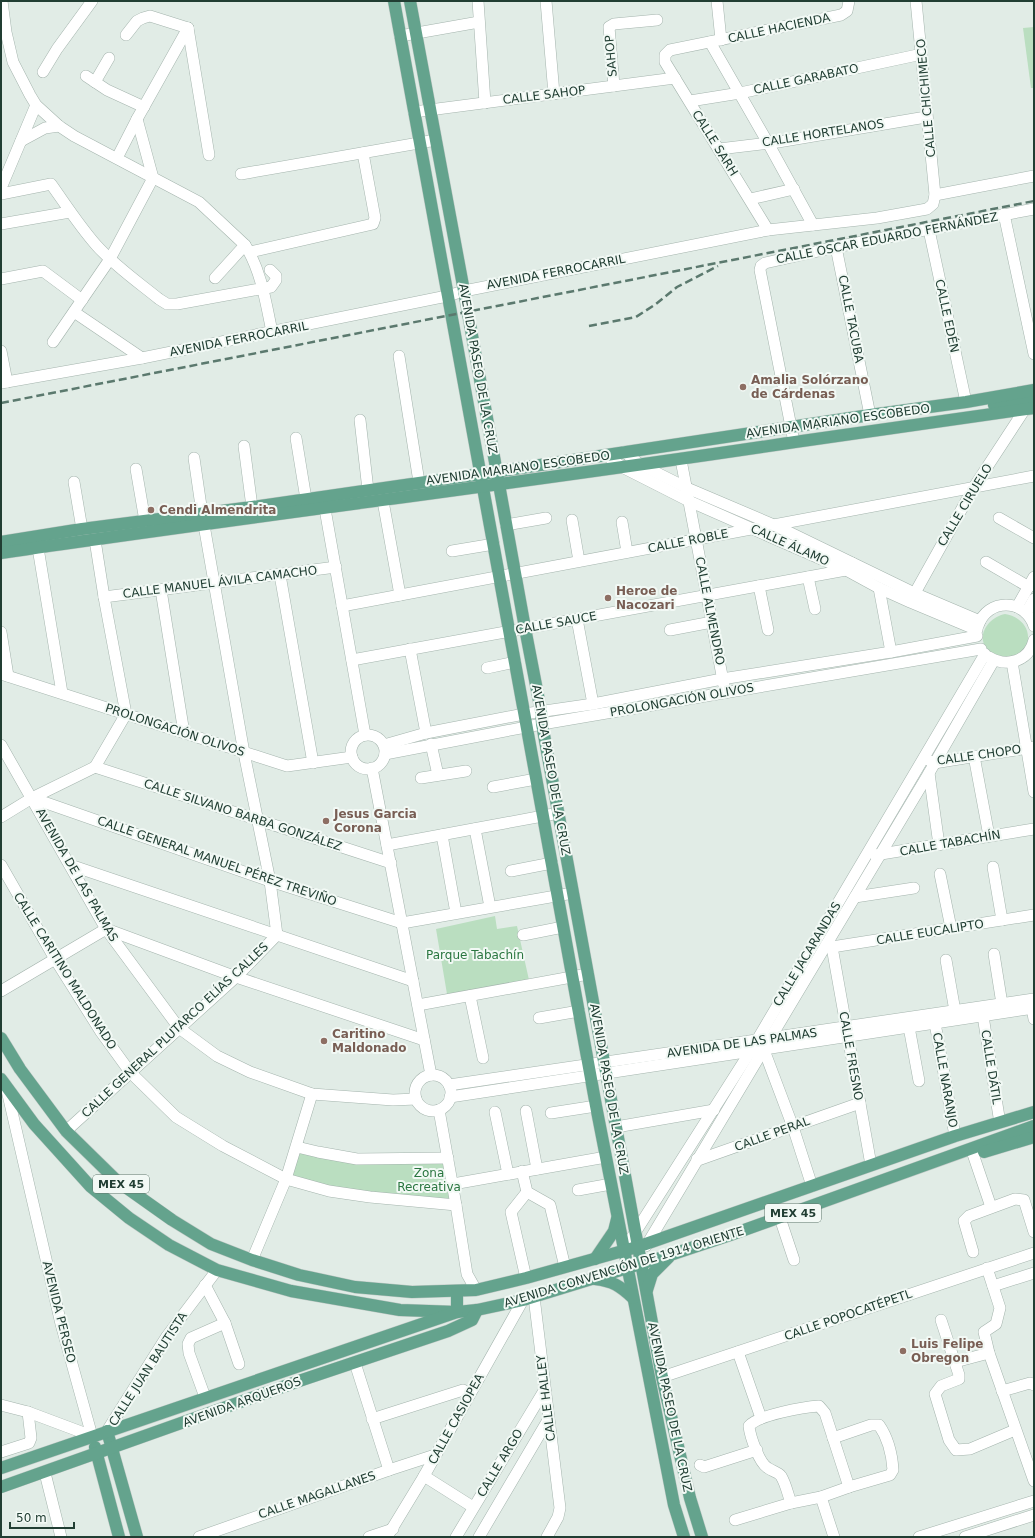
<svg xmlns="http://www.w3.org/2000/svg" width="1035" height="1538" viewBox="0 0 1035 1538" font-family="'DejaVu Sans',sans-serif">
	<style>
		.green { fill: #badec0 }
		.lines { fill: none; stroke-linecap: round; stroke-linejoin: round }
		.minor-casing { stroke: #a4b4ad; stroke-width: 12 }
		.major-casing { stroke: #c1c9c6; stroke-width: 13 }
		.minor { stroke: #fff; stroke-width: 11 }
		.major { stroke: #64a38d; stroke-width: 12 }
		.rail { stroke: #5b796e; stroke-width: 2.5; stroke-dasharray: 8 4; stroke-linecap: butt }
		.education-dot { fill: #8d6e63; stroke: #f2f9f5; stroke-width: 1.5 }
		.labels { text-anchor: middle; stroke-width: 4; stroke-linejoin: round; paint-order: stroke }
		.shield { fill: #f2f9f5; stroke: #60766d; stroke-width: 1 }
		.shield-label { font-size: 11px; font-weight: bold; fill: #213e33 }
		.street-label { font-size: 12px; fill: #213e33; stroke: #f2f9f5 }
		.education-label { font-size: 12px; font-weight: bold; fill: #785e54; stroke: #f2f9f5; text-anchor: start }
		.park-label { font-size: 12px; fill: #2a7640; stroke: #f2f9f5 }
	</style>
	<rect width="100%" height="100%" fill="#e1ece6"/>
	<g class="green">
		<polygon points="1034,27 1034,88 1031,88 1023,28"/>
		<path d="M1005,614c17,2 30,19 19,36 -3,4 -8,6 -13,9 -6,-2 -16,-2 -21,-6 -16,-15 -3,-35 15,-39z"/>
		<polygon points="495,916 497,929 517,926 529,980 447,994 436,929"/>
		<polygon points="297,1147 318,1152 448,1158 456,1205 286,1179"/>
	</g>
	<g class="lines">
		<defs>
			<g id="minor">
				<path d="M2,1l4,31 7,30 17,33 6,10 23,21 15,10 125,66 46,43c16,25 21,58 27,87"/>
				<polyline points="478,1 485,103"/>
				<polyline points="546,1 554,94"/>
				<polyline points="717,1 721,40"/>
				<polyline points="188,28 209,155"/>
				<polyline points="126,35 137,21 143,18 150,16 188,28"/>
				<polyline points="400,36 479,22"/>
				<polyline points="710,42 768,143 813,225"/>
				<polyline points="43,72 57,49 92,1"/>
				<polyline points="86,76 107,90 144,107"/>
				<polyline points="95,82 109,58"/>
				<polyline points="614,86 609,27 614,24 657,20"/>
				<polyline points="690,101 740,93 922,54"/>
				<polyline points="414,112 675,78"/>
				<polyline points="21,141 45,128 59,126"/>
				<polyline points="719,149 778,142 926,117"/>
				<polyline points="117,158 137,119 188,28"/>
				<polyline points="241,174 436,140"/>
				<polyline points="1,188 36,105"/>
				<path d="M1,194l50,-10c15,21 29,43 46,62 18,20 41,36 62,53l8,5h10l94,-17 5,-7v-4l-6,-6"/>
				<polyline points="935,195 1034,176"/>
				<polyline points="750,199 794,189"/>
				<polyline points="1004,214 1034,354"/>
				<polyline points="1,224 70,212"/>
				<polyline points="768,230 665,62 665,55 670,50 841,15 847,11 849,1"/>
				<polyline points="929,230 966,402"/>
				<polyline points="836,247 870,415"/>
				<polyline points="250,252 373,224 375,218 363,153"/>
				<polyline points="215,278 245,245"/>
				<polyline points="1,279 43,271 82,300"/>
				<polyline points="74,312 142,358"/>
				<polyline points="53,342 110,259 153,178 137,119"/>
				<polyline points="1,351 7,382"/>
				<polyline points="399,356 419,482"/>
				<polyline points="1,383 142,358 447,296 464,291 768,230 877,218 927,209 933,204 935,195 916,1"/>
				<polyline points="360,420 368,490"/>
				<polyline points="296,438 306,499"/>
				<polyline points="794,442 760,270 761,266 765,263 836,247 1034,209"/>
				<polyline points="244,446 252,507"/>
				<polyline points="624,452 641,465 687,488 774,525 914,593 980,621"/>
				<polyline points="606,455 622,467 689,501 846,570 879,588 910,602 977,630"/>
				<polyline points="194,458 202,513"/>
				<polyline points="681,460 724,686"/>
				<polyline points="136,469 145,521"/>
				<polyline points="74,482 82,529"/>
				<polyline points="383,501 400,595"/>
				<polyline points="325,509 365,735"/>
				<polyline points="999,518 1034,538"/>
				<polyline points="572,520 579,561"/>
				<polyline points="622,522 627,552"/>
				<polyline points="506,525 546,518"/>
				<polyline points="38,548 62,693"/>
				<polyline points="452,551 494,544"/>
				<polyline points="986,562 1029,587"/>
				<polyline points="280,575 313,763"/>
				<polyline points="808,577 815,609"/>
				<polyline points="759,586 768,630"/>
				<polyline points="879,588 891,652"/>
				<polyline points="161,590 184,733"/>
				<polyline points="104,597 336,567"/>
				<polyline points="911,600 974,487 1025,409"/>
				<polyline points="342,606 1034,476"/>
				<polyline points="1017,607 1034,577"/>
				<polyline points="1026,613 1034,599"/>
				<polyline points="577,619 593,704"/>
				<path d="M978,626c9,-28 47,-28 56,0"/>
				<polyline points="670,630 712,622"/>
				<polyline points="1,632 8,676"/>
				<polyline points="410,649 426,733"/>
				<path d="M989,657c18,11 40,4 45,-17"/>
				<polyline points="352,660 846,570 852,563"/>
				<polyline points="1012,662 1034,792"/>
				<polyline points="487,668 515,662"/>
				<polyline points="1,674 287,766 352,757"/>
				<circle cx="368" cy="752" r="17"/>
				<polyline points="431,744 438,775"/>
				<polyline points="1,745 106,929 179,1028 217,1056 250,1072 312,1094 393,1100 416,1099"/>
				<polyline points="384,745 426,733 524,714 593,704 722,679 891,652 977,636"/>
				<polyline points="385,754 542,724 981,649"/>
				<polyline points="974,756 989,836"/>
				<polyline points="930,761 934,763 1034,747"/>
				<polyline points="95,767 391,863"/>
				<polyline points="372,768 431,1075"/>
				<polyline points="929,773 939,845"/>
				<polyline points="421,778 466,771"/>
				<polyline points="493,787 536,779"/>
				<polyline points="32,798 270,881 402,923 573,893"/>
				<polyline points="1,817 32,798 95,767 126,714 104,597 95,540"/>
				<polyline points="475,829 490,907"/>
				<polyline points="442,835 456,913"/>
				<polyline points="387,845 559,813"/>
				<polyline points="875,855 1034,829"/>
				<polyline points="1,865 55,959 101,1032 130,1072 176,1117 223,1146 286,1179 329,1191 370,1197 456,1205"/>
				<polyline points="70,865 413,981"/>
				<polyline points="993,867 1002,920"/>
				<polyline points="511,871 552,863"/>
				<polyline points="940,874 951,928"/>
				<polyline points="855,897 914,888"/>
				<polyline points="523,935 563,927"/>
				<polyline points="827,944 832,947 1034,915"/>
				<polyline points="832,947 871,1165"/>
				<polyline points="994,954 1002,1004"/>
				<polyline points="946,960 955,1011"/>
				<polyline points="1,991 106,929 236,977 424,1040"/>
				<polyline points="470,996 483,1058"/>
				<polyline points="418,1005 588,974"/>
				<polyline points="1032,1008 1034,1019"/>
				<polyline points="983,1016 999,1117"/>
				<polyline points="539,1018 579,1011"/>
				<polyline points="935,1023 955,1136"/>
				<polyline points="909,1027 919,1081"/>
				<polyline points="764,1050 793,1127 812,1186"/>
				<circle cx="433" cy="1093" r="18"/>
				<polyline points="449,1085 1034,999"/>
				<polyline points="6,1086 61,1324 92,1436"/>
				<polyline points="450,1097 1034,1008"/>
				<polyline points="439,1110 456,1205 467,1274 476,1290"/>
				<polyline points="526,1111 537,1169"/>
				<polyline points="495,1112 508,1174"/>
				<polyline points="551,1113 596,1106"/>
				<polyline points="616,1127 714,1110"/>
				<polyline points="66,1131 236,977 277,935 270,881 244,753 204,525"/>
				<polyline points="297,1147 318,1152 357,1159 448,1158"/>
				<polyline points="973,1154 991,1207"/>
				<polyline points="697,1159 698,1160 860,1103"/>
				<polyline points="522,1171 527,1192 550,1205 565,1267"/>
				<polyline points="453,1184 606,1157"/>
				<polyline points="578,1190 611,1184"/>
				<polyline points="780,1218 794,1260"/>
				<polyline points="646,1246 929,773 994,660"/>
				<polyline points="624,1250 750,1052 985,654"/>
				<polyline points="973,1252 964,1221 969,1216 1015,1199 1024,1200 1034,1232"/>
				<polyline points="252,1260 286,1179 312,1094"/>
				<polyline points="987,1268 1000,1308 996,1324 984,1332 989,1353 1034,1481"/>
				<polyline points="526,1278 511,1212 527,1192"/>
				<polyline points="205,1285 225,1323 239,1364"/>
				<polyline points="993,1286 1034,1273"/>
				<polyline points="534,1297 560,1508 558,1517 547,1537"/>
				<polyline points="941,1320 959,1375 959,1379 941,1386 935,1394 949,1440 956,1450 970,1449 1015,1430"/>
				<polyline points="738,1352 761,1418"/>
				<polyline points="955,1362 989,1353"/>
				<polyline points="355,1363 389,1470"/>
				<polyline points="662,1377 1034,1253"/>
				<polyline points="1002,1391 1030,1383 1034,1385"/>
				<polyline points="205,1397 189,1353 188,1344 191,1338 225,1323"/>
				<polyline points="1,1405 28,1412 92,1436"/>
				<polyline points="372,1419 463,1390 470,1394"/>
				<polyline points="107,1431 167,1336 217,1270"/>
				<polyline points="1,1452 29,1443 31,1438 28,1412"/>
				<polyline points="700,1465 704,1467 757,1450"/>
				<polyline points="45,1473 61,1537"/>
				<polyline points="424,1476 473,1507"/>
				<polyline points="821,1497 834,1537"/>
				<path d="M791,1503c-3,-8 -5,-19 -10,-27 -3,-4 -9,-5 -13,-8 -9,-5 -18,-32 -19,-42 9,-11 55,-19 70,-20l6,7 24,74"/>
				<path d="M735,1520l56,-17 30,-6 28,-10 41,-12 3,-5c-1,-16 -5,-32 -14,-45h-8l-38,13"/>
				<polyline points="199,1537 389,1470 435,1455"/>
				<polyline points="369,1537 393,1529"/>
				<polyline points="387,1537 424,1476 523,1300"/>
				<polyline points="456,1537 545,1389"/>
				<polyline points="479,1537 548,1420"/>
				<polyline points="919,1537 1034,1501"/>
				<polyline points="965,1537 1034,1515"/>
			</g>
			<g id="major">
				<polyline points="394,1 596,1106 674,1505 684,1537"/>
				<polyline points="410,1 464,291 525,628 541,711 542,724 662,1377 690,1498 702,1537"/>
				<polyline points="994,405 1034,399"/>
				<polyline points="1,542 82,529 252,507 481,474 870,415 966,402 1034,390"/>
				<path d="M1,553c265,-39 530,-71 794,-111 80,-12 160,-22 239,-34"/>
				<polyline points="1,1038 20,1069 66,1131 117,1181 172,1220 211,1244 252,1260 299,1275 355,1287 412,1292 476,1290 526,1278 637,1247 955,1136 1034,1112"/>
				<polyline points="1,1079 34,1124 90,1186 129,1218 169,1245 217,1270 291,1291 400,1310 457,1312 477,1310 523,1300 673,1254 733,1234 1034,1126"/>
				<polyline points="984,1152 1034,1137"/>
				<polyline points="595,1259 614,1231 617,1219"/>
				<path d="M595,1279c18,2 25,7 38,19"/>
				<polyline points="647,1290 652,1274 669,1257"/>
				<polyline points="107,1431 137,1537"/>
				<polyline points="95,1447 119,1537"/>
				<polyline points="1,1468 457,1312 457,1291"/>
				<polyline points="1,1487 302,1380 448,1331 472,1320 477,1310"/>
			</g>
		</defs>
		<use href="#minor" class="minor-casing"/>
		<use href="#major" class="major-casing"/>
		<use href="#minor" class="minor"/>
		<use href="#major" class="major"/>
		<g class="rail">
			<polyline points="589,326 636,317 656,304 677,287 718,266"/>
			<polyline points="1,403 1034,201"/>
		</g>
	</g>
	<g class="education-dot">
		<circle cx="743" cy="387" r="4"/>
		<circle cx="151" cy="510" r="4"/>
		<circle cx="608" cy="598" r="4"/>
		<circle cx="326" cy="821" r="4"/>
		<circle cx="324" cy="1041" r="4"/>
		<circle cx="903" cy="1351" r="4"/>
	</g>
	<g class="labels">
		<g class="shield">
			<rect x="93" y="1175" width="56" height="18" rx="3"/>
			<rect x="765" y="1204" width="56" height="18" rx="3"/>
		</g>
		<g class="shield-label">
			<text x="121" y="1188">MEX 45</text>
			<text x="793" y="1217">MEX 45</text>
		</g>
		<g class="street-label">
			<text transform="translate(779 28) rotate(-12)" y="4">CALLE HACIENDA</text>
			<text transform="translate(611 56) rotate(-95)" y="4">SAHOP</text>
			<text transform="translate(806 79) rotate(-12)" y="4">CALLE GARABATO</text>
			<text transform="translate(544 95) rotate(-7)" y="4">CALLE SAHOP</text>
			<text transform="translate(926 98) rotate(-95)" y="4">CALLE CHICHIMECO</text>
			<text transform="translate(823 133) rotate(-9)" y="4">CALLE HORTELANOS</text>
			<text transform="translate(715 143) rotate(58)" y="4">CALLE SARH</text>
			<text transform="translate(887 238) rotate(-11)" y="4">CALLE OSCAR EDUARDO FERNÁNDEZ</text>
			<text transform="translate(556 272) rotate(-11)" y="4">AVENIDA FERROCARRIL</text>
			<text transform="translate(947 316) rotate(78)" y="4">CALLE EDÉN</text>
			<text transform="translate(851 319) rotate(79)" y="4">CALLE TACUBA</text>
			<text transform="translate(239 339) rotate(-11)" y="4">AVENIDA FERROCARRIL</text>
			<text transform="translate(478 369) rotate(80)" y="4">AVENIDA PASEO DE LA CRUZ</text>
			<text transform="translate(838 421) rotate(-8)" y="4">AVENIDA MARIANO ESCOBEDO</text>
			<text transform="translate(518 468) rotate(-8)" y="4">AVENIDA MARIANO ESCOBEDO</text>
			<text transform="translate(965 505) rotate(-59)" y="4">CALLE CIRUELO</text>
			<text transform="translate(688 541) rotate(-11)" y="4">CALLE ROBLE</text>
			<text transform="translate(790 545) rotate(24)" y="4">CALLE ÁLAMO</text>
			<text transform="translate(220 582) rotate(-7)" y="4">CALLE MANUEL ÁVILA CAMACHO</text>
			<text transform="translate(710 611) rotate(79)" y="4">CALLE ALMENDRO</text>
			<text transform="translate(556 623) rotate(-10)" y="4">CALLE SAUCE</text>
			<text transform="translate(682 700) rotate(-10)" y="4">PROLONGACIÓN OLIVOS</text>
			<text transform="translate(175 730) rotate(18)" y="4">PROLONGACIÓN OLIVOS</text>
			<text transform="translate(979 755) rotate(-8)" y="4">CALLE CHOPO</text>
			<text transform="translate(551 770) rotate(80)" y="4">AVENIDA PASEO DE LA CRUZ</text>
			<text transform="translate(243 815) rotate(18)" y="4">CALLE SILVANO BARBA GONZÁLEZ</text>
			<text transform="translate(950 843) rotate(-10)" y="4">CALLE TABACHÍN</text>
			<text transform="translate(217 861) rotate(19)" y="4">CALLE GENERAL MANUEL PÉREZ TREVIÑO</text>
			<text transform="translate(77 875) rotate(60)" y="4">AVENIDA DE LAS PALMAS</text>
			<text transform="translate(930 932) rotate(-9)" y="4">CALLE EUCALIPTO</text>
			<text transform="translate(807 954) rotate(-59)" y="4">CALLE JACARANDAS</text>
			<text transform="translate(65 971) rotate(58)" y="4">CALLE CARITINO MALDONADO</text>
			<text transform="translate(175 1030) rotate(-43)" y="4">CALLE GENERAL PLUTARCO ELÍAS CALLES</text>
			<text transform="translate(742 1043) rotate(-8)" y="4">AVENIDA DE LAS PALMAS</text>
			<text transform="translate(851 1056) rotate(80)" y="4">CALLE FRESNO</text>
			<text transform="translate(991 1067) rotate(81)" y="4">CALLE DÁTIL</text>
			<text transform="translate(945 1080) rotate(80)" y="4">CALLE NARANJO</text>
			<text transform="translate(609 1089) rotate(80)" y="4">AVENIDA PASEO DE LA CRUZ</text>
			<text transform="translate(772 1134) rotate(-20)" y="4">CALLE PERAL</text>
			<text transform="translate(624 1267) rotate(-17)" y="4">AVENIDA CONVENCIÓN DE 1914 ORIENTE</text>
			<text transform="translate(59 1312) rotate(76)" y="4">AVENIDA PERSEO</text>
			<text transform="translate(848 1315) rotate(-19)" y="4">CALLE POPOCATÉPETL</text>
			<text transform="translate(148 1369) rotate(-57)" y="4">CALLE JUAN BAUTISTA</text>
			<text transform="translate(546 1398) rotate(-97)" y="4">CALLE HALLEY</text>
			<text transform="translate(242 1402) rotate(-20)" y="4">AVENIDA ARQUEROS</text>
			<text transform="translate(670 1407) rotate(78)" y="4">AVENIDA PASEO DE LA CRUZ</text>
			<text transform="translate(456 1419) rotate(-61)" y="4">CALLE CASIOPEA</text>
			<text transform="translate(500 1463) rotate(-59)" y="4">CALLE ARGO</text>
			<text transform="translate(317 1495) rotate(-19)" y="4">CALLE MAGALLANES</text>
		</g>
		<g class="education-label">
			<text x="751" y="384">Amalia Solórzano<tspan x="751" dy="14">de Cárdenas</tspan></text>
			<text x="159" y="514">Cendi Almendrita</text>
			<text x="616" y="595">Heroe de<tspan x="616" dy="14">Nacozari</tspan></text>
			<text x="334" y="818">Jesus Garcia<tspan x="334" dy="14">Corona</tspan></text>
			<text x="332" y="1038">Caritino<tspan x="332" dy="14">Maldonado</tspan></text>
			<text x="911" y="1348">Luis Felipe<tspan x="911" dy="14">Obregon</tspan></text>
		</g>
		<g class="park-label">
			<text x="475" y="959">Parque Tabachín</text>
			<text x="429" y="1177">Zona<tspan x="429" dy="14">Recreativa</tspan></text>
		</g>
	</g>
	<rect width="1035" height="1538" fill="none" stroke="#213e33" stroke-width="4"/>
	<path d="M10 1522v6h64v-6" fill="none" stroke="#213e33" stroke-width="2"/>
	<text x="16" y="1522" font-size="12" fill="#213e33" stroke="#f2f9f5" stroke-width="3" paint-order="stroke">50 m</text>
</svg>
